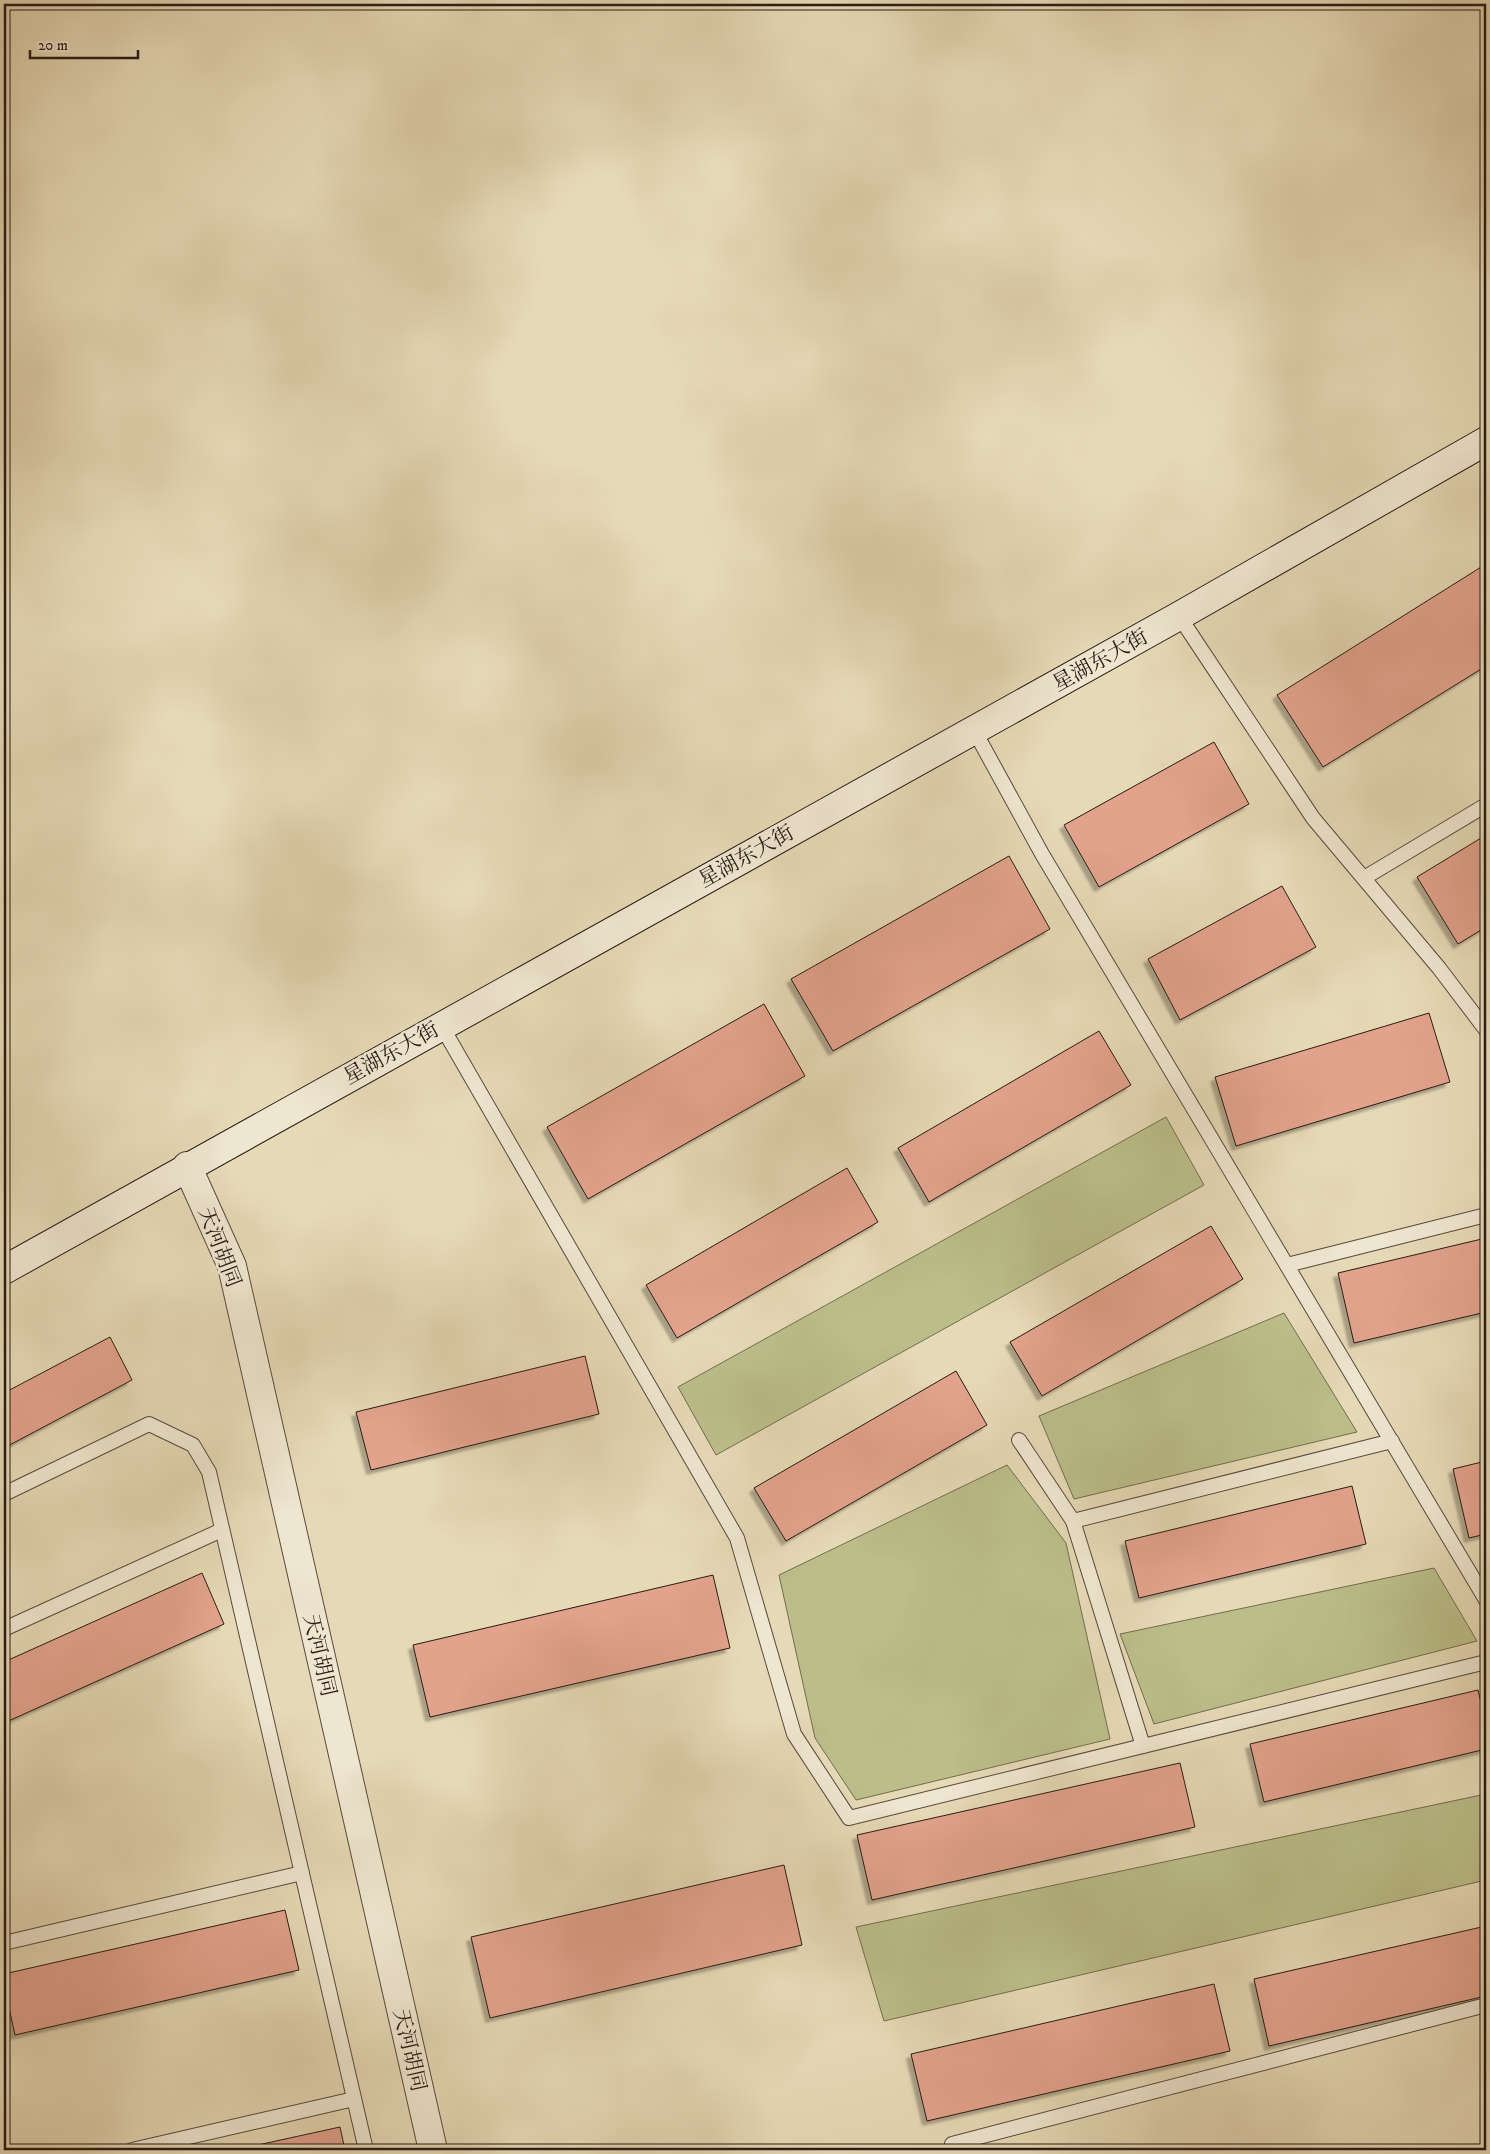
<svg xmlns="http://www.w3.org/2000/svg" width="1490" height="2154" viewBox="0 0 1490 2154" font-family="'IM FELL DW Pica','Noto Serif SC',serif">
	<style>
		.green { fill: #bbbe89; stroke: #726d4f }
		.building { fill: #e2a28c; stroke: #291c15; filter: url(#shadow) }
		.lines { fill: none; stroke-linecap: round; stroke-linejoin: round }
		.lane-casing { stroke: #584b3d; stroke-width: 16 }
		.street-casing { stroke: #584b3d; stroke-width: 30 }
		.secondary-casing { stroke: #291c15; stroke-width: 30 }
		.lane { stroke: #efe6d0; stroke-width: 14 }
		.street { stroke: #efe6d0; stroke-width: 28 }
		.secondary { stroke: #efe6d0; stroke-width: 28 }
		.labels { text-anchor: middle; stroke-width: 5; stroke-linejoin: round; paint-order: stroke }
		.street-label { font-size: 21px; fill: #291c15; stroke: #efe6d0 }
	</style>
	<defs>
		<filter id="shadow"><feDropShadow dx="-4.5" dy="4.5" stdDeviation="1" flood-color="#0004"/></filter>
	</defs>
	<rect width="100%" height="100%" fill="#e6d9b6"/>
	<filter id="stains"><feTurbulence type="fractalNoise" baseFrequency=".004" numOctaves="4"/><feColorMatrix values="0 0 0 0 .2 0 0 0 0 .09 0 0 0 0 .02 0 0 0 .5 -.17"/></filter>
	<radialGradient id="worn" r=".72"><stop offset=".6" stop-color="#630" stop-opacity="0"/><stop offset="1" stop-color="#630" stop-opacity=".3"/></radialGradient>
	<g class="green">
		<polygon points="1166,1117 1204,1185 716,1455 678,1387"/>
		<polygon points="1284,1313 1357,1432 1074,1499 1039,1416"/>
		<polygon points="1007,1465 1066,1543 1110,1739 856,1800 815,1738 779,1575"/>
		<polygon points="1434,1568 1477,1641 1154,1724 1120,1634"/>
		<polygon points="1486,1794 1486,1880 884,2021 856,1927"/>
	</g>
	<g class="building">
		<polygon points="1486,564 1486,666 1323,767 1277,695"/>
		<polygon points="1214,742 1249,804 1099,887 1064,825"/>
		<polygon points="1486,835 1486,927 1458,944 1417,877"/>
		<polygon points="1009,856 1050,929 833,1051 791,979"/>
		<polygon points="1282,886 1316,947 1180,1020 1148,959"/>
		<polygon points="764,1004 805,1076 588,1199 547,1127"/>
		<polygon points="1429,1013 1450,1082 1236,1146 1215,1077"/>
		<polygon points="1099,1031 1131,1085 929,1202 898,1148"/>
		<polygon points="847,1168 878,1222 677,1338 646,1285"/>
		<polygon points="1211,1226 1243,1279 1042,1396 1010,1342"/>
		<polygon points="1486,1238 1486,1312 1354,1343 1338,1273"/>
		<polygon points="110,1337 132,1380 4,1448 4,1393"/>
		<polygon points="585,1356 599,1414 371,1470 356,1412"/>
		<polygon points="956,1371 987,1425 786,1541 754,1488"/>
		<polygon points="1486,1461 1486,1534 1469,1538 1453,1469"/>
		<polygon points="1352,1486 1366,1544 1139,1598 1125,1541"/>
		<polygon points="202,1573 224,1624 4,1723 4,1662"/>
		<polygon points="713,1575 730,1648 430,1717 413,1645"/>
		<polygon points="1478,1690 1486,1724 1486,1749 1264,1802 1250,1744"/>
		<polygon points="1180,1763 1195,1827 872,1900 857,1835"/>
		<polygon points="784,1865 802,1945 490,2018 471,1937"/>
		<polygon points="285,1910 299,1970 15,2035 4,1985 4,1974"/>
		<polygon points="1486,1926 1486,1996 1269,2046 1254,1979"/>
		<polygon points="1214,1984 1230,2051 927,2121 911,2054"/>
		<polygon points="340,2127 345,2150 235,2150"/>
	</g>
	<g class="lines">
		<defs>
			<g id="lane">
				<polyline points="1179,616 1313,818 1439,968 1486,1030"/>
				<polyline points="974,730 1042,854 1486,1600"/>
				<polyline points="1364,878 1486,805"/>
				<polyline points="441,1025 737,1538 794,1734 849,1818 1486,1662"/>
				<polyline points="1287,1265 1486,1215"/>
				<polyline points="1019,1440 1073,1521 1143,1746"/>
				<polyline points="4,1494 149,1424 193,1445 209,1472 366,2150"/>
				<polyline points="1073,1521 1392,1441"/>
				<polyline points="4,1629 222,1530"/>
				<polyline points="4,1943 302,1873"/>
				<polyline points="952,2144 1486,2005"/>
				<polyline points="132,2150 354,2099"/>
			</g>
			<polyline id="street" points="187,1166 232,1266 433,2150"/>
			<polyline id="secondary" points="4,1270 1179,616 1486,441"/>
		</defs>
		<use href="#lane" class="lane-casing"/>
		<use href="#street" class="street-casing"/>
		<use href="#secondary" class="secondary-casing"/>
		<use href="#lane" class="lane"/>
		<use href="#street" class="street"/>
		<use href="#secondary" class="secondary"/>
	</g>
	<g class="labels">
		<g class="street-label">
			<text transform="translate(1100 660) rotate(-29)" y="7">星湖东大街</text>
			<text transform="translate(746 856) rotate(-29)" y="7">星湖东大街</text>
			<text transform="translate(391 1053) rotate(-29)" y="7">星湖东大街</text>
			<text transform="translate(220 1247) rotate(69)" y="7">天河胡同</text>
			<text transform="translate(320 1655) rotate(77)" y="7">天河胡同</text>
			<text transform="translate(410 2050) rotate(77)" y="7">天河胡同</text>
		</g>
	</g>
	<rect width="1490" height="2154" fill="none" stroke="#e6d9b6" stroke-width="20"/>
	<rect x="5" y="5" width="1480" height="2144" fill="none" stroke="#291c15" stroke-width="2.5"/>
	<rect x="10" y="10" width="1470" height="2134" fill="none" stroke="#291c15"/>
	<path d="M30 50v8h108v-8" fill="none" stroke="#291c15" stroke-width="2.5"/>
	<text x="38" y="50" font-size="15" fill="#291c15" stroke="#efe6d0" stroke-width="4" paint-order="stroke">20 m</text>
	<rect width="100%" height="100%" filter="url(#stains)"/>
	<rect width="100%" height="100%" fill="url(#worn)"/>
</svg>
